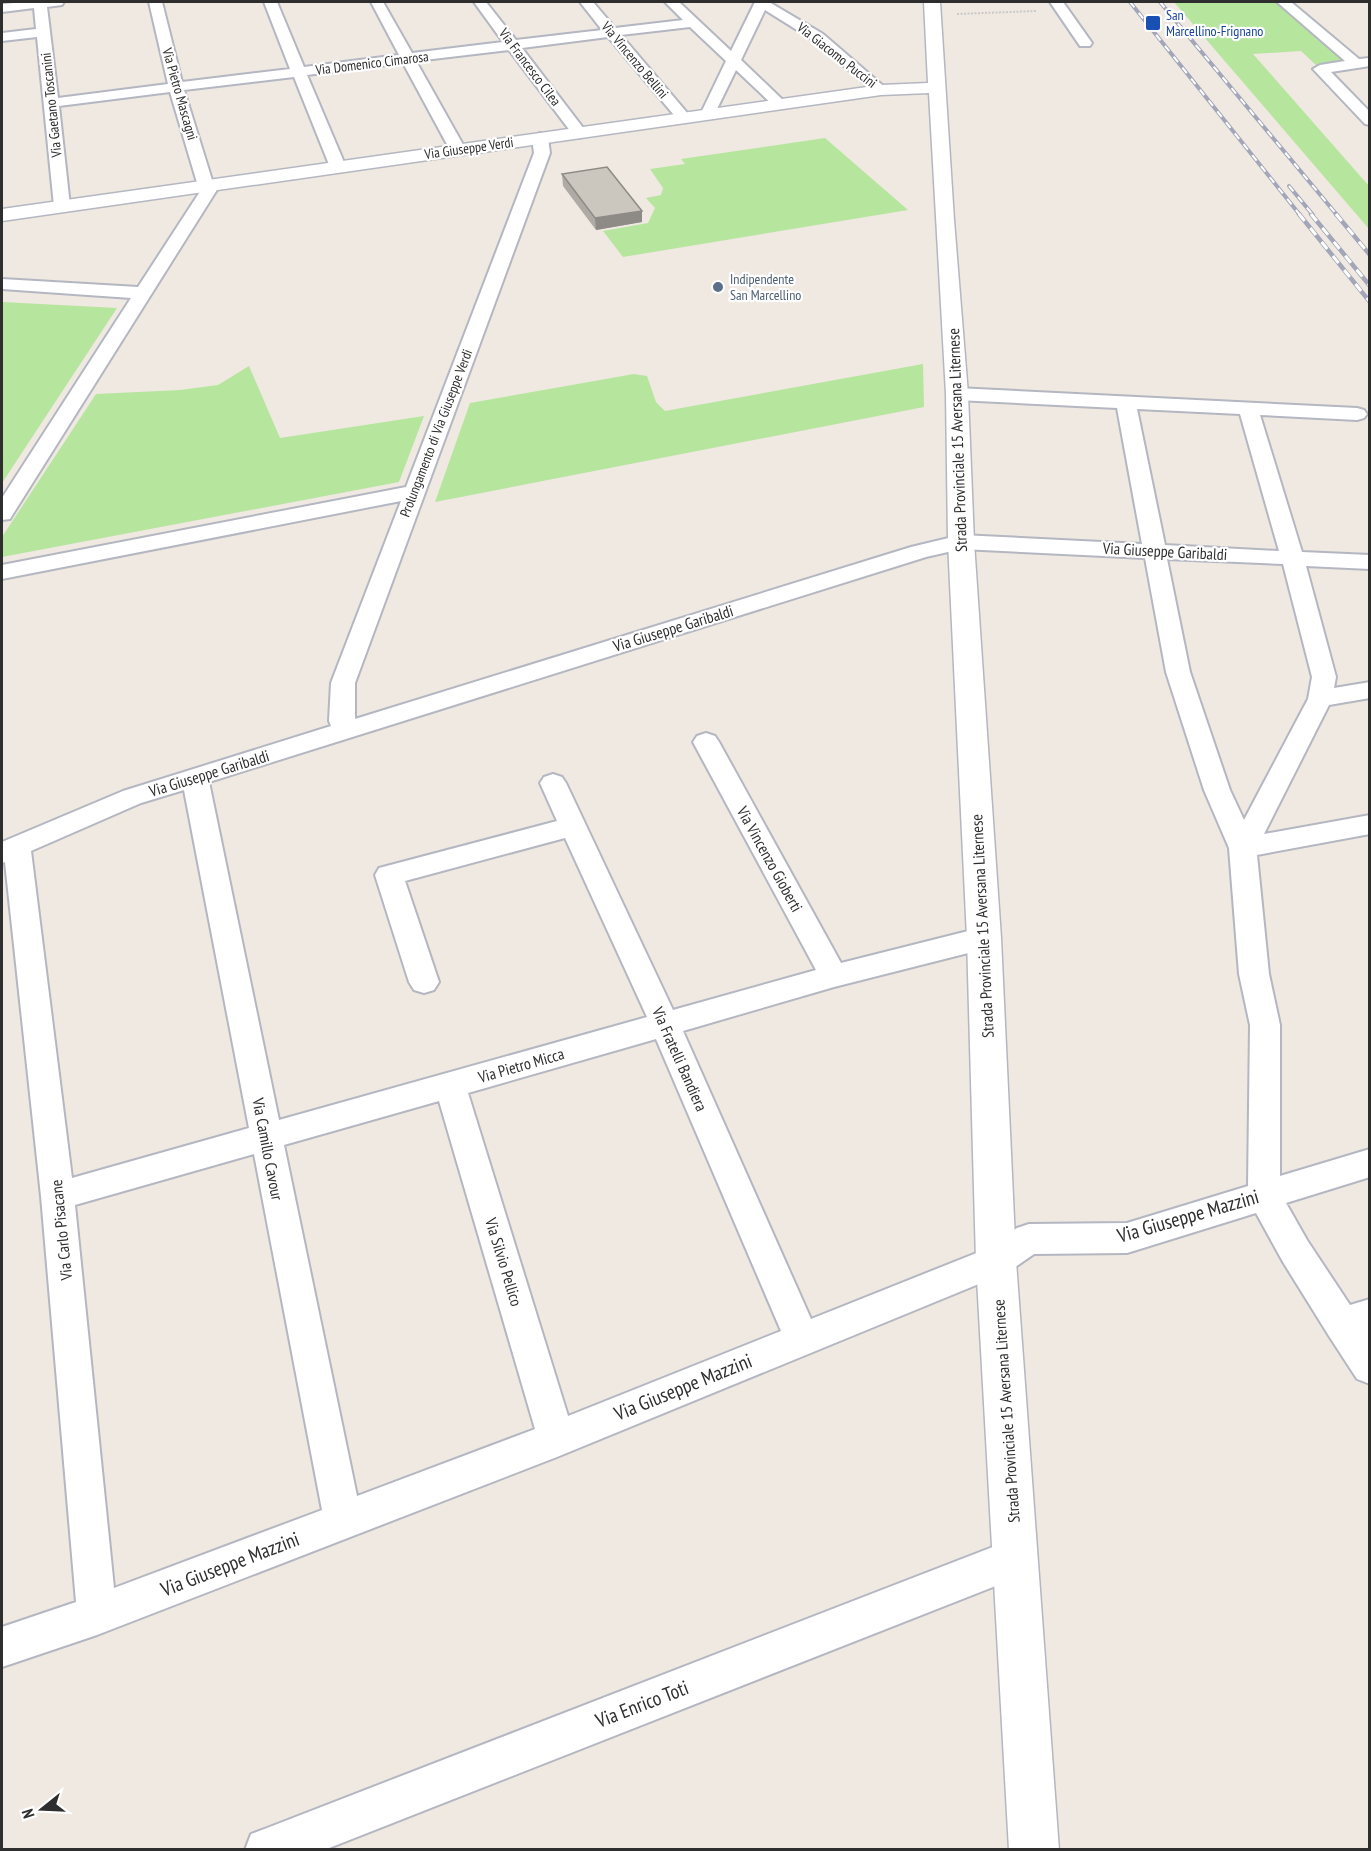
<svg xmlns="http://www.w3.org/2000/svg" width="1371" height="1851" viewBox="0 0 1371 1851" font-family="'PT Sans Narrow',sans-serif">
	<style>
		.green { fill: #b6e59e }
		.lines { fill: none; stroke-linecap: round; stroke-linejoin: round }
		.street-casing { stroke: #b4b7c1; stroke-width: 4 }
		.secondary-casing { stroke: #b4b7c1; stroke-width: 3 }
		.path { stroke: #c9c9c9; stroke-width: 2; stroke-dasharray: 2 1.5; stroke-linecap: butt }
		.street { fill: #fff; fill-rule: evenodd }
		.secondary { fill: #fff; fill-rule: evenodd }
		.rail-far1-casing { stroke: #a3a6b8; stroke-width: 4 }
		.rail-casing { stroke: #a3a6b8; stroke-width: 4.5 }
		.rail-far1 { stroke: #fff; stroke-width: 2; stroke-dasharray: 7; stroke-linecap: butt }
		.rail { stroke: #fff; stroke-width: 3; stroke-dasharray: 9; stroke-linecap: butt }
		.wall { fill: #afaba4 }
		.shaded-wall { fill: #8e8b86 }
		.building { fill: #cbc7bf; stroke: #8e8b86; stroke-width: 1.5 }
		.transit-dot { fill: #1a4fb4; stroke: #fff; stroke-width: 2 }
		.service-dot { fill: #5c6f8a; stroke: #fff; stroke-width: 2 }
		.labels { text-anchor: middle; stroke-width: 4.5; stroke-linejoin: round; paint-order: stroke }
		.far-transit-label { font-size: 14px; fill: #164399; stroke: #fff; text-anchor: start }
		.far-street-label { font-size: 14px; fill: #2e2e2e; stroke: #fff }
		.far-service-label { font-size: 14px; fill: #4e5e75; stroke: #fff; text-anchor: start }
		.street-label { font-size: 16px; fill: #2e2e2e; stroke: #fff }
		.near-street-label { font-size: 20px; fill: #2e2e2e; stroke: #fff }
	</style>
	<rect width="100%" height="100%" fill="#efe9e1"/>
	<g class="green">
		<polygon points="1174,2 1280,2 1348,61 1317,66 1301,51 1253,54 1369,186 1369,229"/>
		<polygon points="825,138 908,210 623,257 603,231 648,223 655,208 646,198 661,195 663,188 650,169 685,164 681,159"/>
		<polygon points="2,302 117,308 2,483"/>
		<polygon points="923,364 924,407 435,502 470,403 634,374 647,376 656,402 665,411"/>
		<polygon points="249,366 280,438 424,416 399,482 2,557 2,537 96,394 180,390 218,385"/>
	</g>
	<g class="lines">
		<defs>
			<g id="street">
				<polygon points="26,2 64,2 62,5 47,7 58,98 168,84 149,2 162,2 182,82 290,69 264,2 277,2 304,67 399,55 371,2 383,2 412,53 503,42 474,2 486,2 516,40 602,30 580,2 593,2 615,28 683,20 665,2 679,2 731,51 755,2 769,2 823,34 888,90 886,93 876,93 813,40 765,10 741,60 787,104 780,108 775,107 736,70 714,115 707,119 700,115 726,61 690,27 621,35 689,115 691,118 689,121 679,121 608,37 522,48 587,133 579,138 574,136 509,50 416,61 466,150 458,155 450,150 403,63 307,75 346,167 338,172 330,167 294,77 184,90 212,180 220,185 13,514 10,519 2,520 2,498 131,298 2,289 2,279 138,287 201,190 198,186 170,92 59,106 70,206 62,211 56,209 54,206 37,37 2,41 2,33 36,29 34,8 2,12 2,4"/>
				<polygon points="1050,2 1063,2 1092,43 1090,46 1080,46"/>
				<polygon points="1277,2 1291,2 1359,59 1370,58 1370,66 1331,72 1370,112 1370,125 1365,124 1313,69 1320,65 1345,61"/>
				<path d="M540,133l8,5 2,15 -195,530v36l556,-172 50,-12 181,9 -25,-136 -160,-8 -7,-2 -3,-4 3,-4 7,-2 400,20 7,2 3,4 -3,4 -7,2 -97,-5 42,137 68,3v14l-64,-3 30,111 -2,11 36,-6v16l-41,7 -65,129 106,-19v19l-113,21 12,119 11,51v151l90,-27v28l-84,26 21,37 43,65 20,-6v32l-2,1 2,3v49l-13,-5 -28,-43 -46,-74 -27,-49 -129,40 -93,1 -26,18 -451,185 -460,178 -95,32v-40l74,-25 -35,-406 -36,-334 -3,1v-21l121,-51 208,-65 -2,-5 2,-38 70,-182 -399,78v-14l404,-78 128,-334 -2,-15zM1137,409l103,5 39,137 -114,-6zM961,549l184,9 21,114 38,118 25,58 10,126 11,51 -2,161 -121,37 -98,1 -12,4 -33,22 -173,69 -128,-288 151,-44 150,-38 10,-3 4,-8 -4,-8 -10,-3 -143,36 -122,-221 -4,-6 -9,-3 -9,3 -4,6 123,228 -143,40 -107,-227 -4,-6 -9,-3 -9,3 -4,6 17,38 -178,47 -4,7 34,107 5,8 10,3 10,-3 5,-8 -34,-101 160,-43 82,179 -368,103 -70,-338 717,-225zM1167,559l116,5 29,113 -4,22 -64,121 -14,-30 -40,-118zM184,790l65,338 -177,50 -41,-327 110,-48zM656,1039l125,292 -213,85 -100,-323zM439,1101l96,328 -178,67 -73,-351zM254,1154l68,356 -208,78 -39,-383z"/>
				<polygon points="1016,1538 1030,1544 1036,1558 1030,1572 1016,1578 324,1850 245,1850 251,1834 267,1828"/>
			</g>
			<polygon id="secondary" points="924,2 940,2 954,220 968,394 974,542 1001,938 1016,1261 1059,1850 1009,1850 976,1261 967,938 948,542 946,394 929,93 881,95 2,221 2,209 881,85 928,83"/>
		</defs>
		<use href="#street" class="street-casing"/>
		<use href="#secondary" class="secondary-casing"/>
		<polyline class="path" points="957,14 1036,11"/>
		<use href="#street" class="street"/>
		<use href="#secondary" class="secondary"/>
		<defs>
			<g id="rail-far1">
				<polyline points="1130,2 1300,215"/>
				<polyline points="1160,2 1337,215"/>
				<polyline points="1289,186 1313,215"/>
			</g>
			<g id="rail">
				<polyline points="1299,214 1370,302"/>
				<polyline points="1311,214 1370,286"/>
				<polyline points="1336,214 1370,255"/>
			</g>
		</defs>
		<use href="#rail-far1" class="rail-far1-casing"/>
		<use href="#rail" class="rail-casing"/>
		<use href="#rail-far1" class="rail-far1"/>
		<use href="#rail" class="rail"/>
	</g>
	<polygon class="wall" points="562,174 642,211 642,222 596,230 563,186"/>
	<polygon class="shaded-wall" points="642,211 642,222 596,230 595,218"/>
	<polygon class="building" points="607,167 642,211 595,218 562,174"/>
	<rect class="transit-dot" x="1145" y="15" width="16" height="16" rx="3"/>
	<circle class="service-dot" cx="718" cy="287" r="6"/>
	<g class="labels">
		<g class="far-transit-label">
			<text x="1166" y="20">San<tspan x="1166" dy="16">Marcellino-Frignano</tspan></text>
		</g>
		<g class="far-street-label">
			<text transform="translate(837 55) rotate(38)" y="5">Via Giacomo Puccini</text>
			<text transform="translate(635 60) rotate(50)" y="5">Via Vincenzo Bellini</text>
			<text transform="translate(372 63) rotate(-7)" y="5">Via Domenico Cimarosa</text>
			<text transform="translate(530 67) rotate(53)" y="5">Via Francesco Cilea</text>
			<text transform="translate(180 94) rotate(74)" y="5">Via Pietro Mascagni</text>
			<text transform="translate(51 105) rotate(-96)" y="5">Via Gaetano Toscanini</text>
			<text transform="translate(469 148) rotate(-8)" y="5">Via Giuseppe Verdi</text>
			<text transform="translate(436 433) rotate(-69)" y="5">Prolungamento di Via Giuseppe Verdi</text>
		</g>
		<g class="far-service-label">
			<text x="730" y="284">Indipendente<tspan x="730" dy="16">San Marcellino</tspan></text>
		</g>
		<g class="street-label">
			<text transform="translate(957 440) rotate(-92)" y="6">Strada Provinciale 15 Aversana Liternese</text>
			<text transform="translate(1165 551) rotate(3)" y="6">Via Giuseppe Garibaldi</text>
			<text transform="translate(673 628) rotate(-17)" y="6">Via Giuseppe Garibaldi</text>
			<text transform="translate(209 773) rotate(-17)" y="6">Via Giuseppe Garibaldi</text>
			<text transform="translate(770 859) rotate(61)" y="6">Via Vincenzo Gioberti</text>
			<text transform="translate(982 926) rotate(-93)" y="6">Strada Provinciale 15 Aversana Liternese</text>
			<text transform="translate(680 1059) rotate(66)" y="6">Via Fratelli Bandiera</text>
			<text transform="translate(521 1065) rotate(-16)" y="6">Via Pietro Micca</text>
			<text transform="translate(268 1149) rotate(79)" y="6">Via Camillo Cavour</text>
			<text transform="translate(61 1230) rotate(-96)" y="6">Via Carlo Pisacane</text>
			<text transform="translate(504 1262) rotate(73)" y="6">Via Silvio Pellico</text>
			<text transform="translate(1006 1411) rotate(-94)" y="6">Strada Provinciale 15 Aversana Liternese</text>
		</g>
		<g class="near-street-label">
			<text transform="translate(1188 1216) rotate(-16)" y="7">Via Giuseppe Mazzini</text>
			<text transform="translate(683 1387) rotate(-22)" y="7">Via Giuseppe Mazzini</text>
			<text transform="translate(230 1564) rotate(-21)" y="7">Via Giuseppe Mazzini</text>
			<text transform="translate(642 1704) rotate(-21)" y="7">Via Enrico Toti</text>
		</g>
	</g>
	<rect width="1371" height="1851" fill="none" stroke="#2e2e2e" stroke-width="6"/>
	<g transform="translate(42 1809) rotate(252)" stroke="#ffffff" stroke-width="4.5" paint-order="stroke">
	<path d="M0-4.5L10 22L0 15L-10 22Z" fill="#2e2e2e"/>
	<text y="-9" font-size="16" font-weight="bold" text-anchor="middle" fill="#2e2e2e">N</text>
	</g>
</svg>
